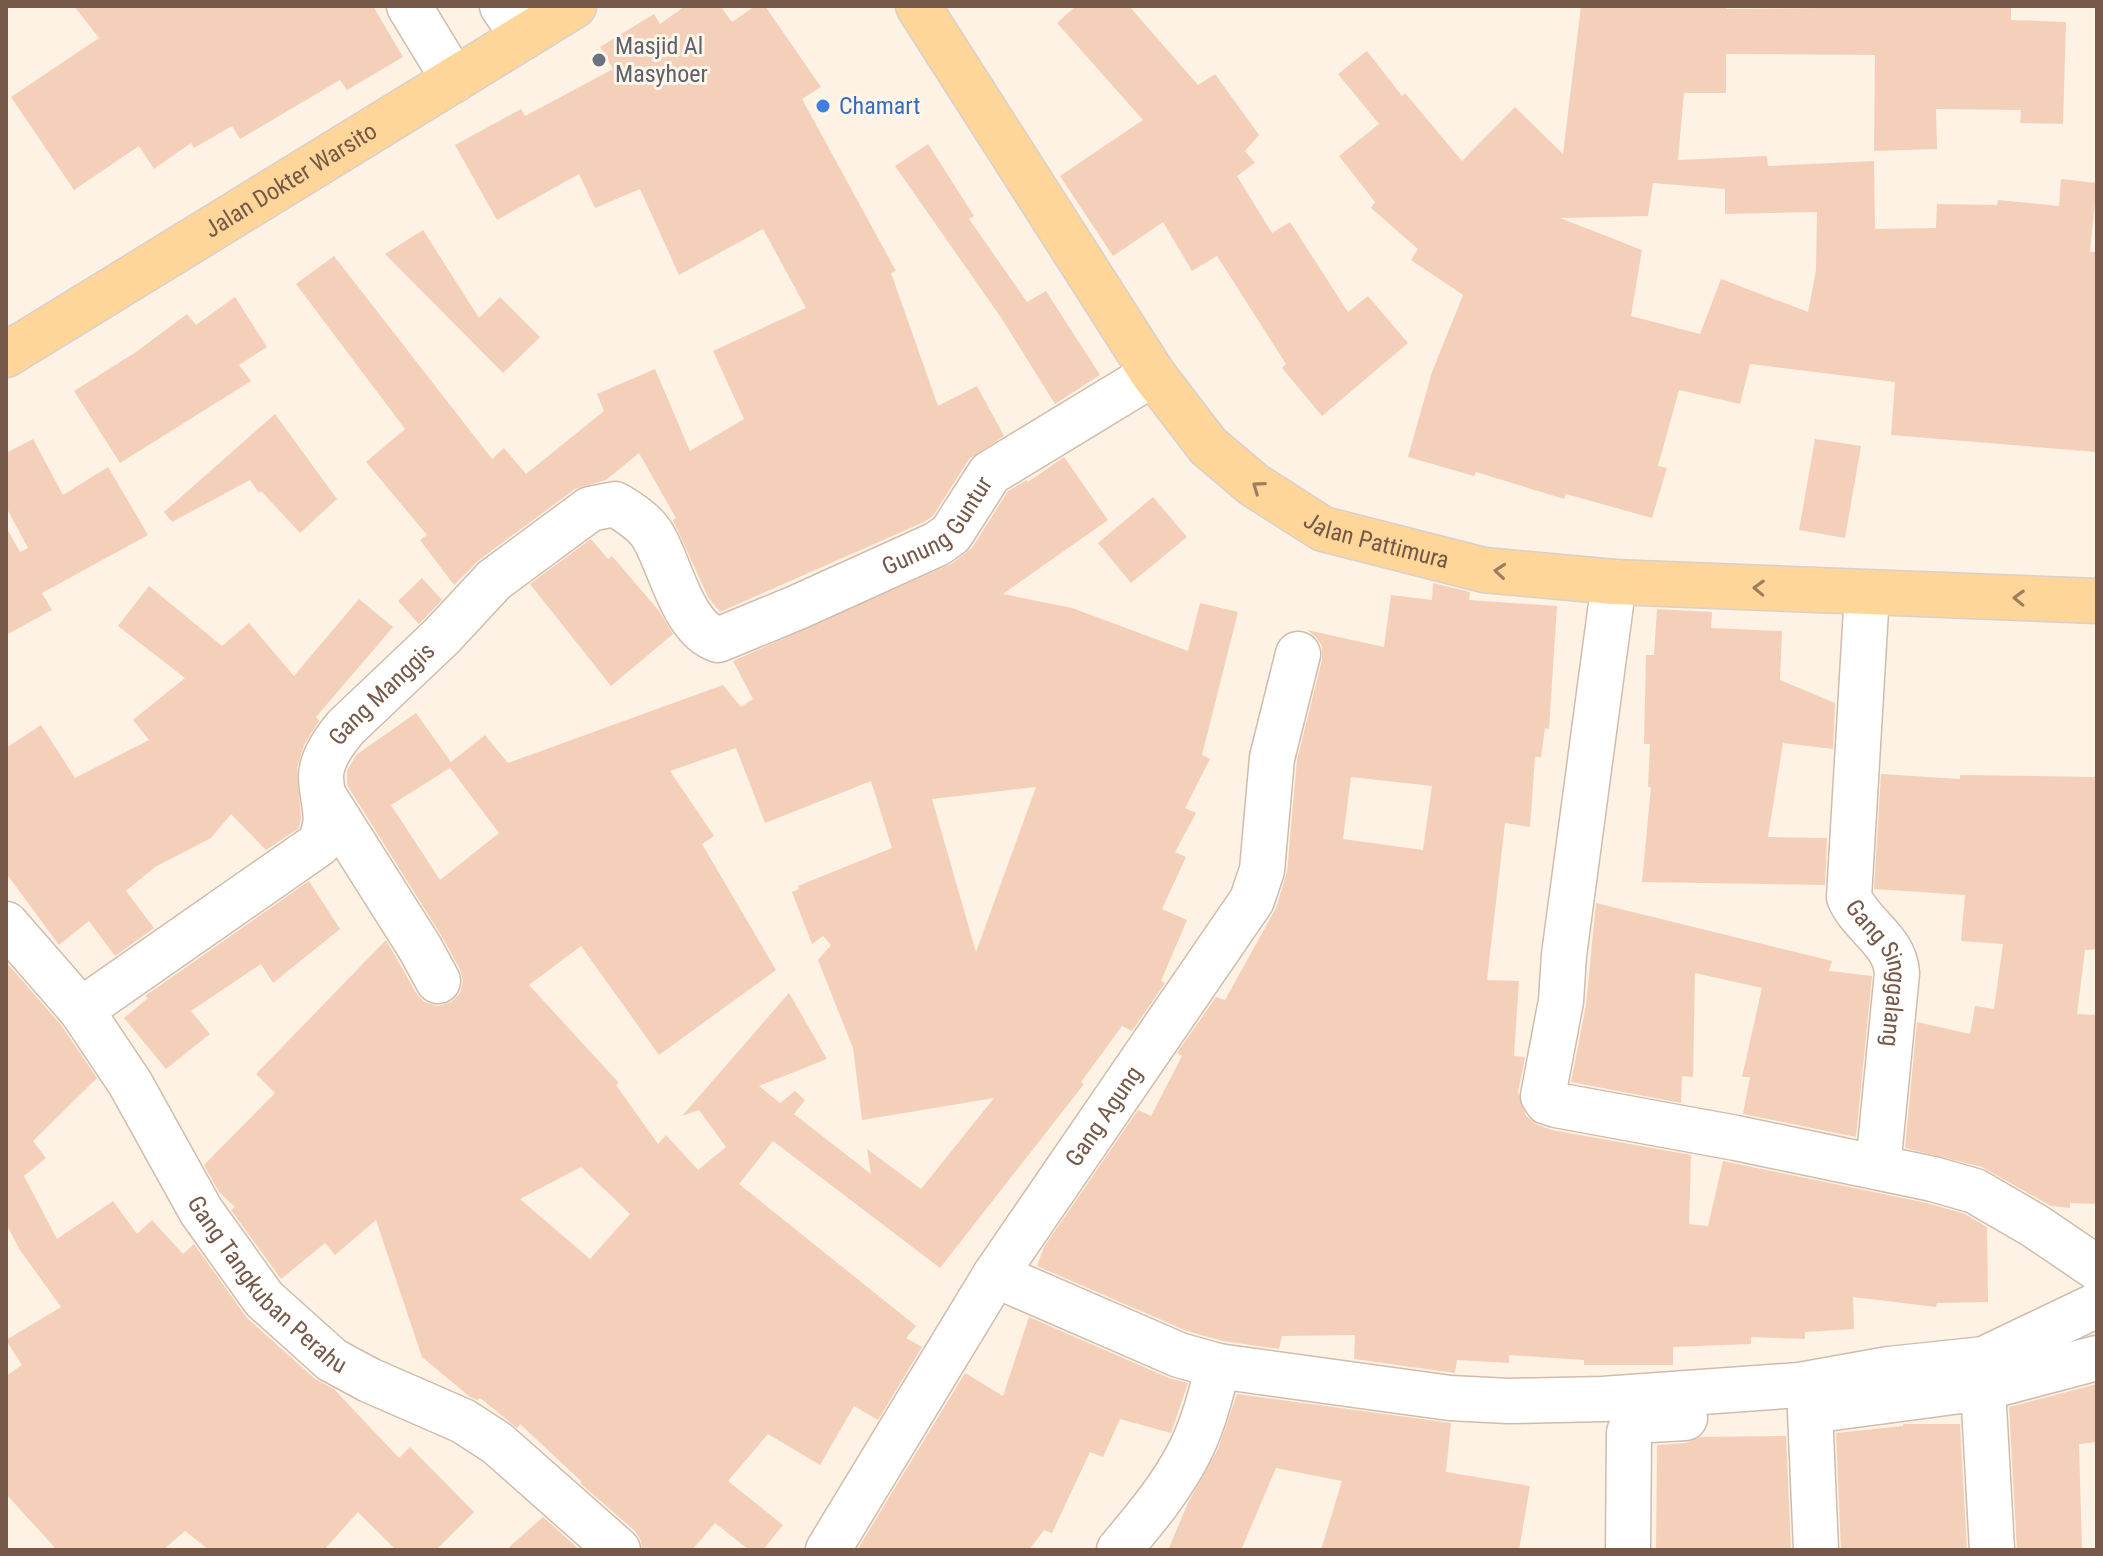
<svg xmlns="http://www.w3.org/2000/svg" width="2103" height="1556" viewBox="0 0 2103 1556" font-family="'Roboto Condensed',sans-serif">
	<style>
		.building { fill: #f4d0ba; fill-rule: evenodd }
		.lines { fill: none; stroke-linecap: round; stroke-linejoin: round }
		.minor-casing { stroke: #d1bcac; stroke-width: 47 }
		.major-casing { stroke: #d9d0cc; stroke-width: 47 }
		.minor { stroke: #fff; stroke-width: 44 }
		.major { stroke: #fed699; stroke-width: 44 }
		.oneway { stroke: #9f7e60 }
		.worship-dot { fill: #6b7280; stroke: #fff6ea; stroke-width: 3 }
		.shop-dot { fill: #3f7fe0; stroke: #fff6ea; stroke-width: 3 }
		.labels { text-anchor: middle; stroke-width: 6; stroke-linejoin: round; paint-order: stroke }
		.worship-label { font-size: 24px; fill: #5b616d; stroke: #fff6ea; text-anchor: start }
		.shop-label { font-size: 24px; fill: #366cbe; stroke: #fff6ea; text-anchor: start }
		.street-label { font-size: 24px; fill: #765848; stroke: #fff6ea }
	</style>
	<rect width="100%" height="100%" fill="#fdf2e3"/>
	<g class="building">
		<polygon points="74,6 373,6 403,57 347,90 340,80 240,139 232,126 194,148 191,143 154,169 139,146 74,190 11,97 99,38"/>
		<polygon points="685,6 720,6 732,22 755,6 765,6 821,87 802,99 896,271 891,273 938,406 977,386 1004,436 969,459 933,516 924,522 720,612 708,597 673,520 676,518 639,453 606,480 575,489 479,560 454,585 420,540 427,535 366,462 405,429 296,284 334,256 492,459 504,448 526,474 604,411 597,394 655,369 690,451 744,419 713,351 806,308 763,229 679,275 640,189 595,208 579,174 497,220 455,145 521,109 525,116 613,69 600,47 654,14 660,24"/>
		<polygon points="1076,6 1129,6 1198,85 1215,74 1259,135 1245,151 1255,163 1237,176 1272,233 1290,222 1348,312 1368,296 1408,343 1322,416 1282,368 1286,364 1217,256 1192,271 1163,222 1113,256 1060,176 1143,120 1057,23"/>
		<path d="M1581,6h145v3l285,-3v14l55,2 -3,102 -43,-1 1,-13 -85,-1 1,40 -63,2 1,-96 -149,-1v39h-42l-6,67 89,-4 1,10 106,-5 1,68 61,-1 1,-24 60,1 1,-5 61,6 2,-27 36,4 -7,69h7v200l-206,-17 4,-53 -145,-18 -10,40 -61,-14 -21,76 9,2 -15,50 -86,-24 -2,5 -88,-27 -2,4 -66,-19 24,-85 31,-77 -52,-35 7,-11 -47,-41 4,-6 -36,-46 40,-32 -41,-50 29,-23 35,45 3,-3 57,68 53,-54 48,47zM1653,183l72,6v25l92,-2 -1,58 -8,42 -87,-33 -21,55 -69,-18 11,-66 -82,-32 88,-2z"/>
		<polygon points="928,144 974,216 969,219 1027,302 1046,291 1100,375 1055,404 1002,319 895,166"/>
		<polygon points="423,230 479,318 500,297 540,337 503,373 385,254"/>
		<polygon points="235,297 267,347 239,365 251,381 120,463 74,391 136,352 187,314 196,325"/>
		<polygon points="275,414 337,499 300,533 261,491 259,493 250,480 172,522 164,512"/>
		<polygon points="33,439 63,495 108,467 148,535 42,593 52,610 6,635 6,527 20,552 28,548 6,507 6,453"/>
		<polygon points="1815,439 1861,446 1845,538 1799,530"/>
		<path d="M1064,457l44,63 -105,74 69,14 116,43 12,-48 38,9 -36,143 8,4 -25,49 11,5 -21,39 11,5 -24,52 25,11 -26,61 4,2 -33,48 -10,-5 -41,56 3,2 -144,184 -167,-127 -34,43 177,142 -10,12 16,9 -44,73 -24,-14 -34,59 -52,-31 -40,47 55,44 -20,25h-14l-34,-27 -23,27h-50l-1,-9 -6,-10 -55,-48 2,-1 -62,-58 -3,4 -37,-30 -3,2 -7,-3 -48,-40 -46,-137 -41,35 -10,-12 -44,36 -50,-69 4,-3 -16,-15 -15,-27 71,-72 -19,-19 130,-134 30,53 8,9 14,4 13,-4 9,-9 3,-12 -3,-12 -19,-34 -94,-150v-14l9,-16 60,-42 35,49 34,-27 23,28 215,-78 18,22 12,-8 -20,-38 218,-97 21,-16 36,-57 19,-11 1,2zM736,748l29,75 106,-42 21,67 -94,38 1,3 -7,3 20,52 11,-8 8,9 -13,15 35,88 9,72 132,-22 -73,91 -54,-40 4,25 -77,-60 11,-14 -10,-9 -15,12 -21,-17 68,-27 -38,-66 -107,123 17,-6 27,37 -28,23 -32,-35 -8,9 -42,-59 3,-2 -90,-98 52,-39 78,109 117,-85 -74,-126 12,-8 -44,-65zM450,768l49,65 -59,47 -49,-75zM1036,787l-60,165 -44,-153zM581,1167l49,47 -40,45 -70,-60z"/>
		<polygon points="1153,497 1187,537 1131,583 1098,543"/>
		<polygon points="591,539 608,559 612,556 659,611 673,634 611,686 530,584"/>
		<polygon points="422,578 442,600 419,624 398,601"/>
		<path d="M1433,583l37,9 -1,8 88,6 -8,123 -4,-1 -4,29h-6l-5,70 -25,-4 -18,157 32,1 -5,75 11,1 -7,35 8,24 12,9 14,5 139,25 -2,69 19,2 15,-65 204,42 38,11 22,13 1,75 -51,1 -1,4 -83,-10 1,32 -49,3v7l-54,-2v7l-78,3v18h-89v-5l-75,-5v8l-52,-3 -2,13 -101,-14 1,-24 -73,1 -3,13 -56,-8 -36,-10 -150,-65 7,-19 94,-137 13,6 31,-60 -5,-3 39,-56 9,3 51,-92 11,-36 10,-112 25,-100v-14l-6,-9 -9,-7 77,17 7,-52 41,5zM1351,777l81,9 -9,64 -80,-11z"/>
		<polygon points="149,586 222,646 249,623 294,676 359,599 393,627 316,717 319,721 304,745 297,768 301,818 299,828 266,850 231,814 211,838 155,867 126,891 154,928 115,956 89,921 59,945 6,873 6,748 41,725 75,778 149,740 133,720 185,678 118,626"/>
		<polygon points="1657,609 1712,612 1711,628 1782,631 1780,680 1835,703 1833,749 1783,743 1768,837 1827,838 1825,885 1642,882 1651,787 1648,787 1650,744 1644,744 1646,655 1654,655"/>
		<polygon points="1881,774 1960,779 1960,775 2097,777 2097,949 2085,950 2077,1014 2097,1015 2097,1204 2070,1203 2070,1208 2051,1206 1982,1167 1905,1148 1917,1022 1970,1034 1975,1006 1994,1009 2003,944 1961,941 1965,895 1874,889"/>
		<polygon points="309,881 340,929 273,983 261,964 191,1011 210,1034 166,1069 124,1018 148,998 145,996"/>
		<polygon points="1596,903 1832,961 1829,971 1872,976 1856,1137 1743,1114 1750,1077 1742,1077 1762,988 1695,973 1693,1077 1682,1076 1681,1103 1571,1082 1586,1005"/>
		<polygon points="6,962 61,1025 97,1078 33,1141 46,1158 24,1176 57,1239 113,1201 137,1234 152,1220 183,1254 194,1244 247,1318 315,1379 334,1389 399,1458 410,1447 474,1512 436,1550 396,1550 358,1512 324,1550 209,1550 185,1531 163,1550 57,1550 6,1494 6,1376 22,1365 6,1340 61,1307 20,1250 6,1224"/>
		<polygon points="1029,1317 1169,1378 1188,1383 1171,1433 1120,1419 1103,1457 1090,1452 1052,1533 1044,1530 1029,1550 857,1550 965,1373 1003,1396"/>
		<polygon points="2097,1384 2097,1442 2079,1444 2082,1550 2017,1550 2009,1407"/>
		<polygon points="1237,1394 1451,1423 1446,1472 1530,1486 1519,1550 1321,1550 1342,1481 1276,1468 1241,1550 1168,1550 1188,1503 1218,1449"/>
		<polygon points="1903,1424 1960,1424 1967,1550 1841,1550 1836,1433 1903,1426"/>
		<polygon points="1786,1436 1791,1550 1656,1550 1657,1445 1686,1443 1700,1437"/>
		<polygon points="543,1517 580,1550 506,1550"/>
	</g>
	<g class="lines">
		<defs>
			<g id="minor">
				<polyline points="409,6 454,80"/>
				<polyline points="502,6 523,37"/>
				<polyline points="1614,582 1564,955 1561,1001 1543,1096 1547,1102 1556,1105 1736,1138 1933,1179 1975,1191 2035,1226 2097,1268"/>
				<path id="s1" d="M1867,593l-18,304c12,29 46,43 48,76l-19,194"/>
				<polyline points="324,796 420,948 438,981"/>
				<path id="s2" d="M6,924l75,86 49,73 71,128 63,88 68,61 37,20 94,41 34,22 121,107"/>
				<path id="s3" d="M81,1010l238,-166c13,-27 3,-40 2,-67 0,-18 14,-37 25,-50l96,-91 52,-56 96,-71 25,-5c13,8 30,18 38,32 18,30 29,92 65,104l80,-33 139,-63 14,-10 39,-61 163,-99"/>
				<polyline points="995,1275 1179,1355 1218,1366 1450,1398 1508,1401 1603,1399 1800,1385 1889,1369 1984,1359 2097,1305"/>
				<polyline points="1983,1388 1992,1550"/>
				<polyline points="1825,1409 1983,1388 2097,1358"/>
				<polyline points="1810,1411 1816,1550"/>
				<path id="s4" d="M828,1550l167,-275 257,-375 10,-30 10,-112 26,-104"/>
				<path d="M1119,1550c26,-31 54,-64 72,-101 13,-27 20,-55 27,-83"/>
				<polyline points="1628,1550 1629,1433 1633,1421 1685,1418"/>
			</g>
			<g id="major">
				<path id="s5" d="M918,6l235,368 55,72 46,39 69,44 161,41 130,12 483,19"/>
				<path id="s6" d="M6,355l568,-349"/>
			</g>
		</defs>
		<use href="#minor" class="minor-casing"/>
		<use href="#major" class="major-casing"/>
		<use href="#minor" class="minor"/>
		<use href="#major" class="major"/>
	</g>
	<defs><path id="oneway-chevron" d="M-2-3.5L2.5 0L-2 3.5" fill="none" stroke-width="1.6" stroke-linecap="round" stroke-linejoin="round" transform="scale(2)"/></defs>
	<g class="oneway">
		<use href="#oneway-chevron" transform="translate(1258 487) rotate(-145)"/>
		<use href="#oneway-chevron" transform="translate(1500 571) rotate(-175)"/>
		<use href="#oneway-chevron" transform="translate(1759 588) rotate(-178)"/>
		<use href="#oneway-chevron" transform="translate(2019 598) rotate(-178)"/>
	</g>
	<circle class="worship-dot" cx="599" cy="60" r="8"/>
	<circle class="shop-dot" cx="823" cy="106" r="8"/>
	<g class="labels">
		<g class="worship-label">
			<text x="615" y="54">Masjid Al<tspan x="615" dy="28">Masyhoer</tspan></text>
		</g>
		<g class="shop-label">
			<text x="839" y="114">Chamart</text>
		</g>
		<g class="street-label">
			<text dy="8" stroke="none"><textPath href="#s6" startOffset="334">Jalan Dokter Warsito</textPath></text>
			<text dy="8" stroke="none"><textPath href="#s3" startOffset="1196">Gunung Guntur</textPath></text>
			<text dy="8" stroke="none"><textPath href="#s5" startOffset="724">Jalan Pattimura</textPath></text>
			<text dy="8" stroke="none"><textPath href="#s3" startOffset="464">Gang Manggis</textPath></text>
			<text dy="8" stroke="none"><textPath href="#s1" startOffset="390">Gang Singgalang</textPath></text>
			<text dy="8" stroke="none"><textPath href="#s4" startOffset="514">Gang Agung</textPath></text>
			<text dy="8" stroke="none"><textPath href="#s2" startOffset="448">Gang Tangkuban Perahu</textPath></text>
		</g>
	</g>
	<rect width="2103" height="1556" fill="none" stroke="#765848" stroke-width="16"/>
</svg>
